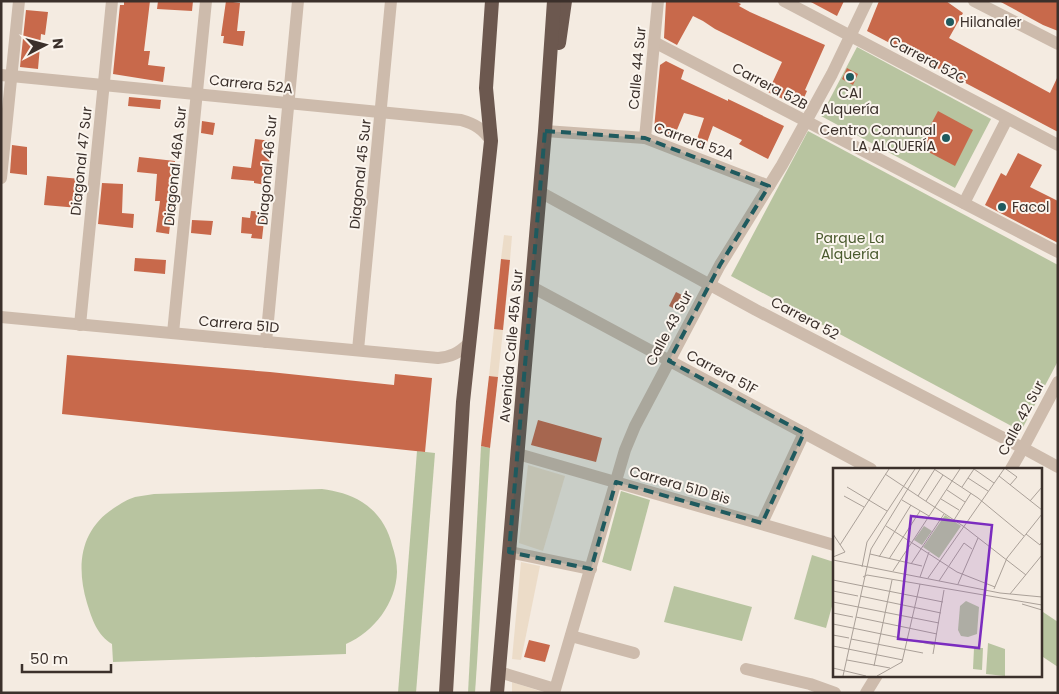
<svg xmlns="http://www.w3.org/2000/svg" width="1059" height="694" viewBox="0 0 1059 694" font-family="Poppins,sans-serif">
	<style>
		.green { fill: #b8c4a0 }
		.plaza { fill: #ecdcc8 }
		.building { fill: #c8694b }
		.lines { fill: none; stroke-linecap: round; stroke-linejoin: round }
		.minor { stroke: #cdbbac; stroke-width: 12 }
		.tertiary { stroke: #cdbbac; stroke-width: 12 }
		.trunk { stroke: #6c584f; stroke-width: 14 }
		.marked { fill: #1f5a5e; fill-opacity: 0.2; stroke: #1f5a5e; stroke-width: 4; stroke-dasharray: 10 6; stroke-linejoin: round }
		.poi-dot { fill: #1f5a5e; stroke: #fbf5ee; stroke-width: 2 }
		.labels { text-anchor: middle; stroke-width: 4; stroke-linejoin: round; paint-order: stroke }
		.poi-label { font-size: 14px; fill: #3b302b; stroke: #fbf5ee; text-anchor: start }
		.street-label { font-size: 14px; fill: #3b302b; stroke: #fbf5ee }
		.park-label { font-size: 14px; fill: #4a5a2e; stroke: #fbf5ee }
		.inset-road { fill: none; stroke: #aaa098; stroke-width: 1 }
		.view { fill: #7b2cbf; fill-opacity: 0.15; stroke: #7b2cbf; stroke-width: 2.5 }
		.inset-edge { fill: none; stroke: #3b302b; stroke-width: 2.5 }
	</style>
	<rect width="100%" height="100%" fill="#f4ebe1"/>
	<g class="green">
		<polygon points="857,47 991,119 955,188 821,116"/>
		<polygon points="808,131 1058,265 1058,361 1021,431 731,276"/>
		<polygon points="481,446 490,448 477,663 475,693 468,693"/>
		<polygon points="417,451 435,453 416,693 398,693"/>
		<path d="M322,489c14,2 28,5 40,13 16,10 26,26 30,43 3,9 5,18 5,27 -1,31 -23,60 -51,72v10l-233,8 -1,-18c-15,-9 -20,-25 -25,-41 -11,-37 -7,-73 27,-95 6,-4 14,-9 21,-11 6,-1 13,-2 19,-3z"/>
		<polygon points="621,491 650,500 631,571 602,562"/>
		<polygon points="812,555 834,562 834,599 826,628 794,619"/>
		<polygon points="674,586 752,607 742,641 664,622"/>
		<polygon points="1040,610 1058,622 1058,667 1040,655"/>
	</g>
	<g class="plaza">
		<polygon points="504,235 512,236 510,260 501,259"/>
		<polygon points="494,329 503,330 498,377 489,376"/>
		<polygon points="528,465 565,476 543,551 519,543"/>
		<polygon points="521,562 540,566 521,660 512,659"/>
		<polygon points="512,682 546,693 512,693"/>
	</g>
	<g class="building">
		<polygon points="124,1 150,1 144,51 150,51 148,65 165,67 163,82 113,74 120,5 124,5"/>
		<polygon points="158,1 193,1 192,11 157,9"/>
		<polygon points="226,1 240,3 237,31 245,31 243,46 223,43 224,36 221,36"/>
		<polygon points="666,1 735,1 741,4 739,6 750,12 825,45 805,90 807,91 800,107 768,92 782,62 715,29 703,21 693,16 677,45 664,38"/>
		<polygon points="809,1 844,1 837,16"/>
		<polygon points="879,1 946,1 963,13 949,38 1050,93 1058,76 1058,132 867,31"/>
		<polygon points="999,1 1058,1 1058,31 1043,25"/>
		<polygon points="26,10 48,12 45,35 41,34 38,69 20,67"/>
		<polygon points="666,61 684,70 681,79 728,101 728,99 784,126 768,159 739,144 742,140 713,126 705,148 695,145 704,118 684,113 674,137 654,129 660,65"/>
		<polygon points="847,68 858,74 853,85 842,79"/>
		<polygon points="129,97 161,100 160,109 128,106"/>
		<polygon points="938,111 973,130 955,166 919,147"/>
		<polygon points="202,121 215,123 213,135 201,133"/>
		<polygon points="255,139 272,141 266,185 254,183 254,181 231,179 233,166 251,168"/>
		<polygon points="12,145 27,147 27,175 10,173"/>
		<polygon points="1018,153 1042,165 1030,187 1058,201 1058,243 985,205 1001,173 1006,176"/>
		<polygon points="139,157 175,161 172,188 174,189 169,234 156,232 160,201 155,201 157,174 137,172"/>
		<polygon points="47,176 81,179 79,208 44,205"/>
		<polygon points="102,183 123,184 122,213 134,214 133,228 98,224"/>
		<polygon points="251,211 265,212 262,239 251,238 252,234 241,233 242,217 250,218"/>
		<polygon points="192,220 213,221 211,235 191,233"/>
		<polygon points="135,258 166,260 165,274 134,271"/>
		<polygon points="501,259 510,260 503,330 494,329"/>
		<polygon points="676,292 684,296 677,310 669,306"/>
		<polygon points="67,355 270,372 394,385 395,374 432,378 425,452 62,414"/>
		<polygon points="489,376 498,377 490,448 481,446"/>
		<polygon points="538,420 602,438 596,462 531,445"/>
		<polygon points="529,640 550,645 545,662 524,657"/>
	</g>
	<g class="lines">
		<g class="minor">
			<polyline points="974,1 1058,44"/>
			<polyline points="654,42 1058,252"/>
			<polyline points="545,131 645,138 769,186"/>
			<polyline points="645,138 658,1"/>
			<polyline points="1,178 19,1"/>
			<polyline points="964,203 1007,119"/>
			<polyline points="532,287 871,469"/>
			<path d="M1,317l437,41c13,-1 21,-5 31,-15"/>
			<polyline points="80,325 112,1"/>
			<polyline points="173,333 206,1"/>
			<polyline points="266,342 298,1"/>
			<polyline points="358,350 391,1"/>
			<polyline points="518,454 834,545"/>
			<polyline points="1011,469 1023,448"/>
			<polyline points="762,523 804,433"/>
			<polyline points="509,552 591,569"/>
			<polyline points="571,636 634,653"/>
			<polyline points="746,669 810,684 835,693"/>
			<polyline points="499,672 555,689"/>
			<polyline points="554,693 625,450 635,426 720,265 782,165 832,74 867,1"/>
			<polyline points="866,693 877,675"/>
		</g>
		<g class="tertiary">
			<polyline points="784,1 1058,145"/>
			<path d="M1,75l460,45c14,4 22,9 30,21"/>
			<polyline points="540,192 756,310 1023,448 1058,467"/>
			<polyline points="1023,448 1058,382"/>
		</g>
		<g class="trunk">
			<polyline points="559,43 565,1"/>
			<polyline points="446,693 463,402 491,141 486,88 492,1"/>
			<polyline points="497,693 545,131 554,1"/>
		</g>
	</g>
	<path class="marked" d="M545,131l100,7 124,48 -49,79 -51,96 135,72 -42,90 -146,-41 -25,87 -82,-17z"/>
	<g class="poi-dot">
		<circle cx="950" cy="22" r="5"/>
		<circle cx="850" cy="77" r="5"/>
		<circle cx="946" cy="138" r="5"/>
		<circle cx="1002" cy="207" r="5"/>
	</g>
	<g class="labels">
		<g class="poi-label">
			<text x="960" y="27">Hilanaler</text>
			<text x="850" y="98" text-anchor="middle">CAI<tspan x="850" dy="16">Alquería</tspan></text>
			<text x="936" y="135" text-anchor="end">Centro Comunal<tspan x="936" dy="16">LA ALQUERÍA</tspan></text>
			<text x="1012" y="212">Facol</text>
		</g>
		<g class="street-label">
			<text transform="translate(928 60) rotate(28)" y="5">Carrera 52C</text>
			<text transform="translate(637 68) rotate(-85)" y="5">Calle 44 Sur</text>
			<text transform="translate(251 84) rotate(6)" y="5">Carrera 52A</text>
			<text transform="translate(770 86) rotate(28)" y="5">Carrera 52B</text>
			<text transform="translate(694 141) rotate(20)" y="5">Carrera 52A</text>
			<text transform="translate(81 161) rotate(-84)" y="5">Diagonal 47 Sur</text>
			<text transform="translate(175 166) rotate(-84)" y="5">Diagonal 46A Sur</text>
			<text transform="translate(267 170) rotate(-85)" y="5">Diagonal 46 Sur</text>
			<text transform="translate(360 174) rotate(-84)" y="5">Diagonal 45 Sur</text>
			<text transform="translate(805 318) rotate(28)" y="5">Carrera 52</text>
			<text transform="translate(239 324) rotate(5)" y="5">Carrera 51D</text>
			<text transform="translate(669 328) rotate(-62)" y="5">Calle 43 Sur</text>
			<text transform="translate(511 346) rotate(-85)" y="5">Avenida Calle 45A Sur</text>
			<text transform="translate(722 372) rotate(28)" y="5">Carrera 51F</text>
			<text transform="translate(1021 418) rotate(-62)" y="5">Calle 42 Sur</text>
			<text transform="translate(680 485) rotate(16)" y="5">Carrera 51D Bis</text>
		</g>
		<g class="park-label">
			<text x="850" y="243">Parque La<tspan x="850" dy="16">Alquería</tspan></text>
		</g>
	</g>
	<g transform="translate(833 468)">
		<rect width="209" height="209" fill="#f4ebe1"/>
		<path d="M112,47l16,11 -22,32 -16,-11zM91,58l8,5 -10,14 -8,-5zM133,133l13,6 -2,27 -9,3 -7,-1 -3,-6 2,-24zM155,175l17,6v27l-19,-2zM141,180h9l-1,22 -9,-1z" fill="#b8c4a0"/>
		<path class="inset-road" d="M101,1l44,29 46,38M141,1l20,14M173,1l11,8 -7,8M52,6l78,52 63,49M166,8l43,34M135,10l20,13M14,19l40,24M129,19l12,-18M114,22l18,12M11,28l20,11M85,28l17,-27M108,31l18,11M69,32l27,16M93,33l17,-26M197,33l12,-14M121,52l17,-27M53,58l71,46 38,15M0,66l12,18 -12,5M193,66l14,11 1,-2M7,77l49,-76M37,86l52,12M46,89l32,-52M56,91l31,-48M0,92l167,33 42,4M78,96l33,-50M29,99l5,-25 48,-73M60,103l67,-102M30,109l4,-2 175,30M87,109l9,-25M95,110l76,-109M0,112l110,22M106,113l25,-38 8,6M125,116l20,-46M161,121l13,-31 35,-44M0,123l25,5M177,126l32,-39M27,128l81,17M0,134l106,21M189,136l20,6M0,145l20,4M23,149l81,17M0,156l102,21M0,167l16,3M18,171l72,14M0,178l70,14M100,186l11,-64M14,192l43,8M41,198l18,-86M0,200l33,8M10,208l28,-127 49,-80M44,208l25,-14 18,-78"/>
		<path class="view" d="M78,48l81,9 -13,123 -81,-9z"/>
		<rect width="209" height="209" class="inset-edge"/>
	</g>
	<rect width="1059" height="694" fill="none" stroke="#3b302b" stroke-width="5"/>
	<g transform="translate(45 45) rotate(84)" stroke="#fbf5ee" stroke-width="4" paint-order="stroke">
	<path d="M0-4L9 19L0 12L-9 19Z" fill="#3b302b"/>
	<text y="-8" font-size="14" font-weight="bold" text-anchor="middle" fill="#3b302b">N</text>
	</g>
	<path d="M22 664v8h89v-8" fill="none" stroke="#3b302b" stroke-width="2.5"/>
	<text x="30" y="664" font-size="15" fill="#3b302b" stroke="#fbf5ee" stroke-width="4" paint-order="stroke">50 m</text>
</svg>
